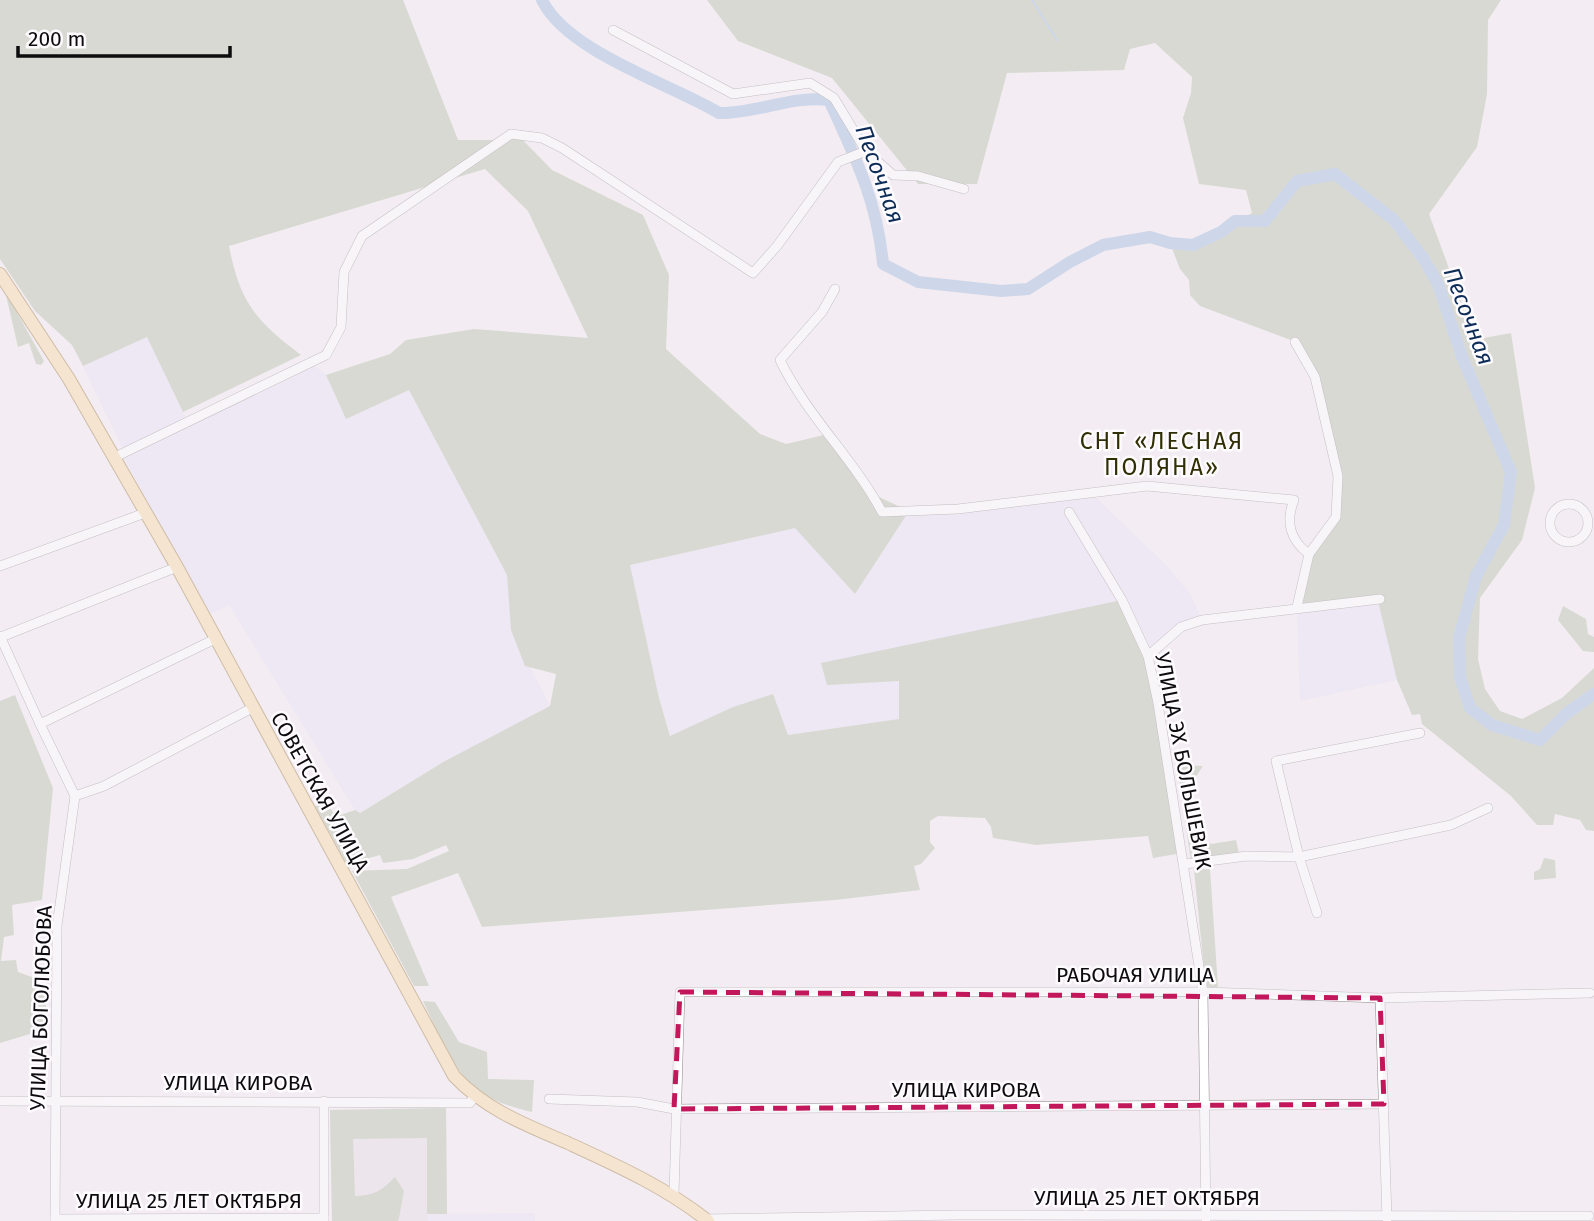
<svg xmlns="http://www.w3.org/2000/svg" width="1594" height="1221" viewBox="0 0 1594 1221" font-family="'Fira Sans',sans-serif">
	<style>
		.built { fill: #e7dbe5 }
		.industrial { fill: #e9e0f5 }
		.green { fill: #b6c2ab }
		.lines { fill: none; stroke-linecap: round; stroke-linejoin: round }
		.stream { stroke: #a3bcdf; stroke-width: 2 }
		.river { stroke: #a3bcdf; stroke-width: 12 }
		.minor-casing { stroke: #8d888c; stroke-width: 10 }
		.major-casing { stroke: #a1814a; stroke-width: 14 }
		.minor { stroke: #fff; stroke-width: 9 }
		.major { stroke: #f7d9a6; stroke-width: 12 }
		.marked { fill: none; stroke: #c2185b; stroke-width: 5; stroke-dasharray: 14 9; stroke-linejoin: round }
		.labels { text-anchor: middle; stroke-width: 5; stroke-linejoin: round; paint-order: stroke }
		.street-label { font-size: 21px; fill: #0d0b0d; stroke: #fefbfe }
		.water-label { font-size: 23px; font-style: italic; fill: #0c2b56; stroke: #fefbfe }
		.neighbourhood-label { font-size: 23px; letter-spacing: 2px; fill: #302f03; stroke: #fefbfe }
	</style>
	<rect width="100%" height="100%" fill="#f3ecf2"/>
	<polygon class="built" points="446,1108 447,1214 428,1214 428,1221 332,1221 330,1110"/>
	<g class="industrial">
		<polygon points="147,337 186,418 123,449 83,366"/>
		<polygon points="310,362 326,375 346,419 409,390 507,575 511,630 550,706 445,761 359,813 355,810 229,605 210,614 123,457"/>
		<polygon points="1089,491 1167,566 1190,594 1202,620 1181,627 1148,656 879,680 899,681 900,719 787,735 773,694 733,707 671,736 659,698 630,565 795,528 892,536 909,511 919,506 1015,500"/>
		<polygon points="1379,602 1397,680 1300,701 1297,612"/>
		<polygon points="535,1213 535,1221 428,1221 427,1214"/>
	</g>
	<g class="green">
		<path d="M0,0h403l55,140h44l16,-5 34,35 91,45 26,60 -3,74 94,85 26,10 38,-9 20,12 35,50 30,14 -54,83 -60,-66 -165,37 29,133 11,38 63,-29 40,-13 15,41 111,-16v-38l-72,4 -6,-22 301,-63 26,56 35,197 -30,5 -5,-22 -112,9 -43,-7 -2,-11 -6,-9 -47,-2 -8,5v21l5,6 -14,16 -7,2 6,24 -85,10 -353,27 -24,-54 -67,24 38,89h-15l-62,-115 55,-2 42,-18 -3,-6 -33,14 -30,4 -3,-8 -33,9 -32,-58 12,-5 8,16 20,-7 5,3 85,-52 105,-55 6,-32 -31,-8 -14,-36 -4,-55 -98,-185 -63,29 -20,-44 64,-21 16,-14 68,-11 114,9 -60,-127 -43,-42 -256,77c11,57 27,75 72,109l-118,57 -36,-75 -64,29 -11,-21 -37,-34 -35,-52z"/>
		<polygon points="707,0 1501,0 1488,20 1487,94 1477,147 1429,214 1469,323 1484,338 1511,333 1535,488 1522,540 1480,598 1478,659 1485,689 1500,711 1522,719 1562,698 1594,668 1594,831 1586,830 1580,820 1555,814 1553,825 1537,825 1511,796 1422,724 1420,714 1412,715 1397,680 1378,601 1296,609 1309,554 1336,517 1338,476 1315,377 1296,342 1200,306 1190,295 1189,280 1180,269 1170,243 1193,245 1252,213 1246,190 1199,184 1183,118 1191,93 1192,77 1155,43 1130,49 1124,70 1007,73 977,184 918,184 832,78 738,41"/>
		<polygon points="5,291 44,361 41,365 36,364 29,343 18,347"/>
		<polygon points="1563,606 1586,619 1588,634 1594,637 1594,652 1583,651 1558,620"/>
		<polygon points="15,695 53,788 42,900 12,905 14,935 4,937 1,961 16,960 18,972 43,981 47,1016 33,1033 0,1043 0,701"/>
		<polygon points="1177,765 1203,766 1192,782 1183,784 1186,797 1192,798 1202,839 1211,844 1236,840 1239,853 1191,861"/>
		<polygon points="1544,858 1555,860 1556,878 1534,880 1534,872 1540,869"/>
		<polygon points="1210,869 1218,987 1206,988 1194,870"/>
		<path d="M423,1001l12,1 24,40 28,10 1,27 46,1 -2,32c-71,-15 -81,-51 -109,-111z"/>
		<path d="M446,1108l1,106h-20v-76l-74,1 2,57c18,0 28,-6 40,-19l9,14 -5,27 -1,3h-66l-2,-111z"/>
	</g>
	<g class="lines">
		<polyline class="stream" points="1032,0 1057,40"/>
		<path class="river" d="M542,0c25,52 129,84 177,113 36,1 74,-18 110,-13 26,57 48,100 54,164l35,18 83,9 27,-2 42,-27 33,-17 47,-8 20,6 23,2 28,-13 14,-11h30l32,-40 38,-7 59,46 29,38 15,26 24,73 49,115 -7,53 -28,51 -17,62 1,39 10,31 22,17 48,15 27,-27 27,-19"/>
		<defs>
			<g id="minor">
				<polyline points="613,30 733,94 810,83 834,98 866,151 893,175 918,176 964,189"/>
				<path d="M835,289l-13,23 -42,48c27,56 73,98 102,152l76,-3 189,-23 147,14c-9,22 -3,41 15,54"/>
				<polyline points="1295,342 1315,377 1338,476 1336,517 1309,554 1297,607"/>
				<polyline points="113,458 326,355 341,327 344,272 362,236 511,134 542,138 562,148 753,273 777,246 838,162 866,151"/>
				<circle cx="1569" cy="523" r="19"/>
				<polyline points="1069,512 1122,600 1148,656 1158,703 1203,992 1206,1221"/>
				<polyline points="0,566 145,513"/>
				<polyline points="0,636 40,724"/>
				<polyline points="1,637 177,567"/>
				<polyline points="1148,656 1181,627 1202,620 1380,599"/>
				<polyline points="75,796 40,724 215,639"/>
				<polyline points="75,796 104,786 252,708"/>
				<polyline points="1185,864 1247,856 1299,857 1451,825 1488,808"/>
				<polyline points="1317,913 1299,857 1276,761 1420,733"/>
				<polyline points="1380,998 1387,1219"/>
				<polyline points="549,1099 637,1102 674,1109 1384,1104"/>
				<polyline points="0,1101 470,1103 474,1097"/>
				<polyline points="674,1194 680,992 1203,992 1380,998 1590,993"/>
				<polyline points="55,1219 324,1218"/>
				<polyline points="706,1219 958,1215 1589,1216"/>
				<polyline points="55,1221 57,926 75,796"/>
				<polyline points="324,1221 324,1101"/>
			</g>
			<path id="major" d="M0,274l69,105 108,188 277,509c32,34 72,49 114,67 50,23 97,44 140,78"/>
		</defs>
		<use href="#minor" class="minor-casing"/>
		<use href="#major" class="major-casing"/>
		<use href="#minor" class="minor"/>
		<use href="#major" class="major"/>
	</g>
	<path d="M0 0H1594V1221H0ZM680,992l700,6 4,106 -710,5z" fill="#f3ecf2" fill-opacity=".55" fill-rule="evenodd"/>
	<path class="marked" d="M680,992l700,6 4,106 -710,5z"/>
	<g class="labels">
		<g class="street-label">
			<text transform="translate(1183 761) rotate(79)" y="7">УЛИЦА ЭХ БОЛЬШЕВИК</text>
			<text transform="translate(320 792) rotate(61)" y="7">СОВЕТСКАЯ УЛИЦА</text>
			<text x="1135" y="982">РАБОЧАЯ УЛИЦА</text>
			<text transform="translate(41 1008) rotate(-88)" y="7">УЛИЦА БОГОЛЮБОВА</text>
			<text x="238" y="1090">УЛИЦА КИРОВА</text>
			<text x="966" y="1097">УЛИЦА КИРОВА</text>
			<text x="1147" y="1205">УЛИЦА 25 ЛЕТ ОКТЯБРЯ</text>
			<text x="189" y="1208">УЛИЦА 25 ЛЕТ ОКТЯБРЯ</text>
		</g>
		<g class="water-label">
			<text transform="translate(880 174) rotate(70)" y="8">Песочная</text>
			<text transform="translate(1469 316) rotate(69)" y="8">Песочная</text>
		</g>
		<g class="neighbourhood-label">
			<text x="1162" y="449">СНТ «ЛЕСНАЯ<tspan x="1162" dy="26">ПОЛЯНА»</tspan></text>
		</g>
	</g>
	<path d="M18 46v10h212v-10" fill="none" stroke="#0d0b0d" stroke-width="3.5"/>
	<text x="28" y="46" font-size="21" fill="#0d0b0d" stroke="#fefbfe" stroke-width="5" paint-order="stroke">200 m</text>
</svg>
